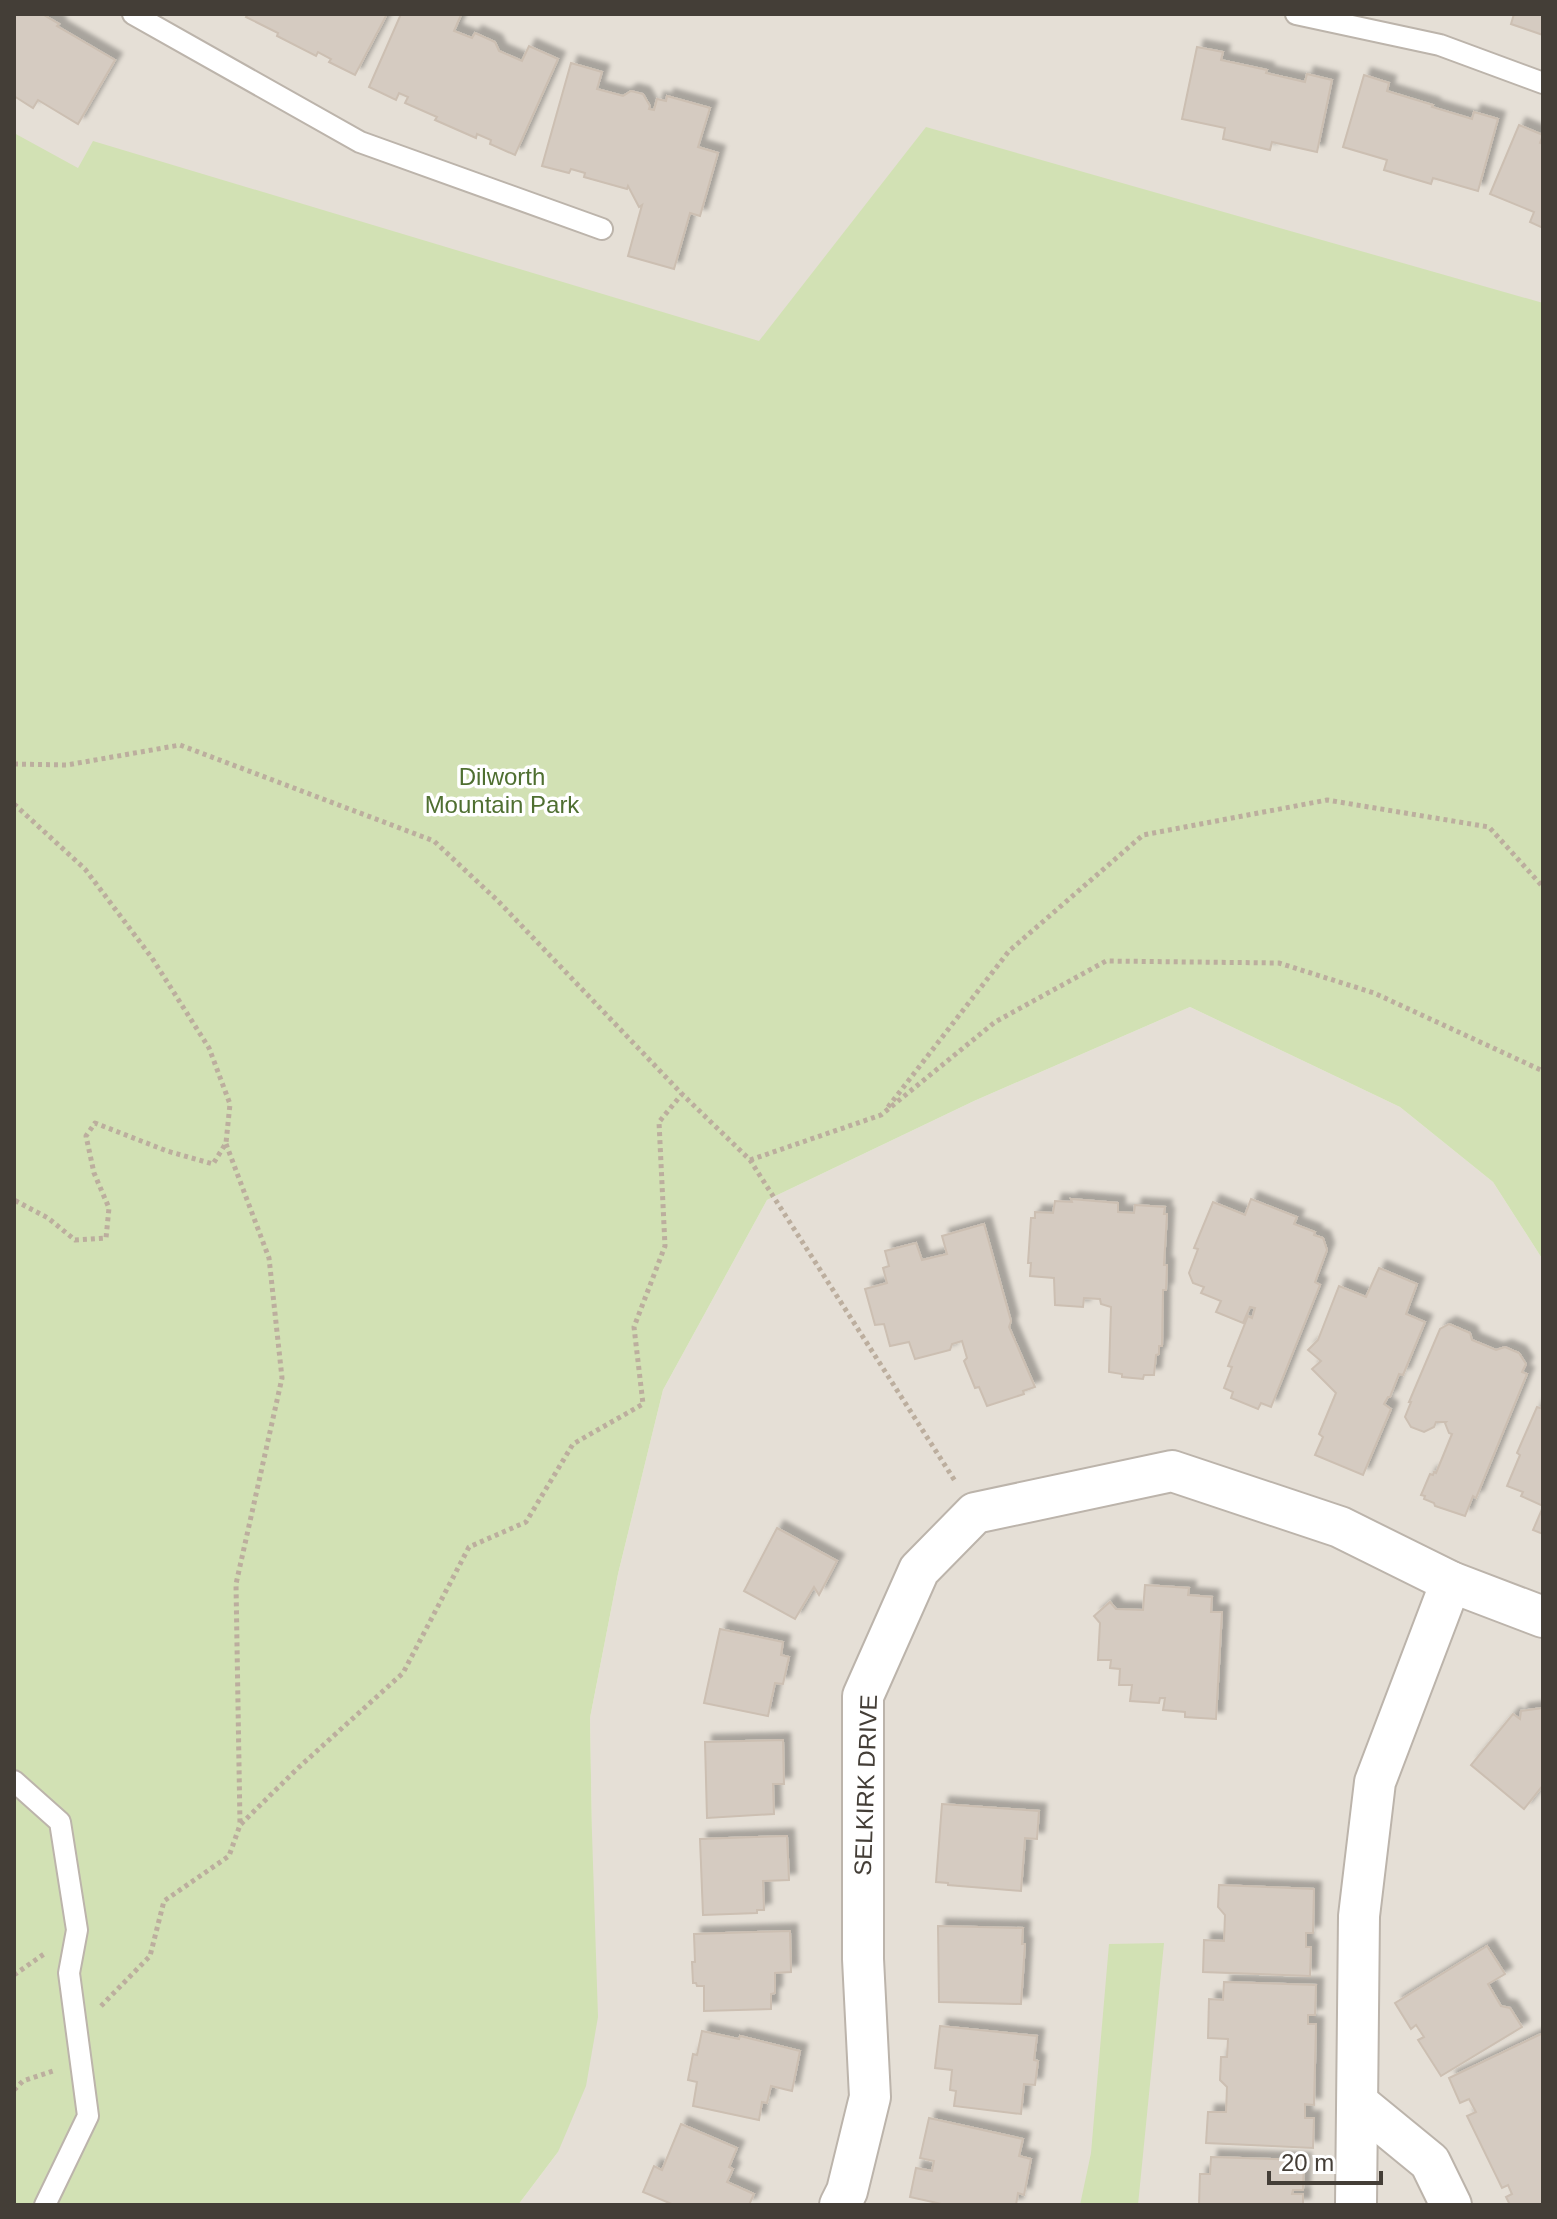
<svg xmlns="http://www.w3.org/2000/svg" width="1557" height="2219" viewBox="0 0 1557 2219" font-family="Helvetica,sans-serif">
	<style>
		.residential { fill: #e5dfd6 }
		.green { fill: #d2e1b4 }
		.building { fill: #d5cbc1; stroke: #ccbfb2; stroke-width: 2; filter: url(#shadow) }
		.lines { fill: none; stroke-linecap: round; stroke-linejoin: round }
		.service-casing { stroke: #bcb4ab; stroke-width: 24 }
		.minor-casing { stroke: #bcb4ab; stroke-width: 44 }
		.path { stroke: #bcae9e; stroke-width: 5; stroke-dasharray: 4 4; stroke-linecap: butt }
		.service { stroke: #fff; stroke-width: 20 }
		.minor { stroke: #fff; stroke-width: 40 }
		.labels { text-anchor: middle; stroke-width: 7; stroke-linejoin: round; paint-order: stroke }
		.park-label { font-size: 24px; fill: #4f6f31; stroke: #fff }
		.street-label { font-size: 24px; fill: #443e37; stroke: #fff }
	</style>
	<defs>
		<filter id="shadow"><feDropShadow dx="7" dy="-7" stdDeviation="2" flood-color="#0004"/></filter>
	</defs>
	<rect width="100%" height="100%" fill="#f2ede7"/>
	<g class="residential">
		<polygon points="14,14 1543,14 1543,320 764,360 84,187 14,149"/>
		<polygon points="1190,1007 1400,1107 1493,1182 1543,1260 1543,2205 518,2205 558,2152 592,1833 590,1718 618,1574 663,1390 767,1200 974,1101"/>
	</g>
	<g class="green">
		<polygon points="926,127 1543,303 1543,1260 1493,1182 1400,1107 1190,1007 974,1101 767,1200 663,1390 618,1574 590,1718 592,1833 598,2017 586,2086 558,2152 518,2205 14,2205 14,133 78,168 93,141 759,341"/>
		<polygon points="1164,1943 1138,2205 1080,2205 1091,2153 1109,1944"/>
	</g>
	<g class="building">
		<polygon points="14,14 42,14 59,24 57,26 115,60 78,124 38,100 33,108 14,96"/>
		<polygon points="248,14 387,14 355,75 329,62 331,59 318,52 316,56 277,36 278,33 246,17"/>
		<polygon points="401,14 459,14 461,15 454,31 472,38 475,33 495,42 499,51 522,61 529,46 558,59 515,155 490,144 491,140 477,134 476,138 435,120 437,117 405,103 408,97 399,93 396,100 369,87"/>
		<polygon points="1514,14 1543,14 1543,35 1511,24"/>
		<polygon points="1197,47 1223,52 1221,60 1267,70 1266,73 1305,82 1307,74 1332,80 1317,152 1272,142 1270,150 1223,139 1225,128 1182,119"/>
		<polygon points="571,63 602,72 597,89 623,96 631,91 643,94 650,106 649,109 654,110 657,99 666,101 667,96 710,108 698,147 718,153 700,216 690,213 674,269 628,256 642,205 639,207 628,186 627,189 584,177 585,173 571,169 569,173 542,166"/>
		<polygon points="1364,75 1389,83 1387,91 1433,105 1432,107 1472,119 1474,112 1498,119 1478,191 1433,178 1431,184 1384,170 1387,160 1343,147"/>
		<polygon points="1519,125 1543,135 1540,143 1543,144 1543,228 1530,222 1534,212 1490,194"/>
		<polygon points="1071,1199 1118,1203 1118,1212 1134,1213 1135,1205 1165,1207 1164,1214 1167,1214 1164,1265 1167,1265 1166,1290 1163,1290 1162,1346 1159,1346 1159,1354 1156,1355 1154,1375 1144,1375 1143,1379 1122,1377 1122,1374 1109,1372 1111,1307 1101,1304 1100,1299 1084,1298 1083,1307 1055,1305 1054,1278 1030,1276 1031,1263 1028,1263 1031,1218 1035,1218 1035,1212 1053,1213 1055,1201 1072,1202"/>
		<polygon points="1251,1199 1297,1217 1294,1224 1315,1232 1314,1235 1323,1238 1327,1250 1315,1282 1320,1285 1271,1407 1261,1403 1258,1409 1231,1398 1233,1392 1224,1388 1232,1367 1228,1366 1248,1316 1252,1318 1255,1308 1250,1307 1243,1323 1216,1312 1221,1301 1201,1293 1204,1287 1193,1283 1189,1273 1198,1249 1194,1248 1213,1202 1245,1215"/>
		<polygon points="984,1224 1011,1321 1009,1327 1035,1387 1023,1391 1024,1394 987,1406 979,1387 975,1388 964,1361 967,1358 962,1341 952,1344 950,1350 915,1359 909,1342 890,1346 884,1324 875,1325 865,1289 887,1283 883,1268 889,1266 885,1251 916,1243 922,1260 947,1254 942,1236"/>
		<polygon points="1379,1268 1417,1284 1406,1314 1425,1322 1403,1375 1399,1374 1390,1397 1388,1397 1384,1404 1391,1409 1363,1475 1315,1455 1323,1437 1319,1434 1336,1393 1312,1369 1321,1361 1308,1350 1318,1340 1339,1286 1366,1297"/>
		<polygon points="1449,1324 1470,1333 1472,1340 1496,1350 1505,1347 1519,1353 1526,1364 1522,1372 1527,1374 1476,1498 1473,1496 1465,1516 1435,1506 1434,1503 1424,1499 1425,1496 1421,1495 1430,1474 1433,1475 1434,1472 1436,1473 1452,1434 1449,1433 1445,1423 1446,1422 1436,1422 1434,1427 1424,1432 1411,1427 1405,1417 1411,1402 1409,1402 1440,1329"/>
		<polygon points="1537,1407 1543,1409 1543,1506 1521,1496 1523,1492 1507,1486 1520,1455 1517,1453"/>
		<polygon points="1543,1507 1543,1534 1533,1530"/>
		<polygon points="777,1528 837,1561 819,1595 814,1587 795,1619 744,1591"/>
		<polygon points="1145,1585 1189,1588 1188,1595 1212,1597 1211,1612 1222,1612 1216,1719 1185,1717 1185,1712 1163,1710 1165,1698 1160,1698 1159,1703 1130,1701 1132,1685 1119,1685 1120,1669 1110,1668 1111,1660 1098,1660 1100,1623 1094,1616 1110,1602 1116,1609 1143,1610"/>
		<polygon points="720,1629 783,1642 781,1655 789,1657 783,1684 775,1683 768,1716 704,1703"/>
		<polygon points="1543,1708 1543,1785 1524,1809 1471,1765 1513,1714 1520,1719 1521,1711"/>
		<polygon points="783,1740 784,1784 773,1784 774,1814 707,1818 705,1742"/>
		<polygon points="942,1804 1039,1811 1037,1839 1025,1838 1021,1891 948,1885 948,1883 936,1882"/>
		<polygon points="787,1836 789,1880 763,1881 764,1910 757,1910 757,1913 703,1915 700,1839"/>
		<polygon points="1219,1885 1314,1889 1313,1933 1306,1933 1306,1947 1311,1947 1310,1976 1203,1972 1204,1940 1224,1941 1225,1915 1218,1907"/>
		<polygon points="938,1926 1023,1928 1022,1944 1025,1944 1021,2004 939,2002"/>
		<polygon points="790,1931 791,1972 775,1973 775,1993 771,1994 771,2009 704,2011 704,1986 697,1986 696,1983 693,1983 692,1962 695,1962 694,1934"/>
		<polygon points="1487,1946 1505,1974 1488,1984 1501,2006 1510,2008 1522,2027 1441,2076 1418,2040 1424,2037 1416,2025 1411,2029 1395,2003"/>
		<polygon points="1224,1982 1316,1985 1315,2015 1308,2015 1308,2024 1316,2024 1314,2105 1305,2104 1305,2118 1314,2118 1313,2148 1206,2143 1208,2112 1226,2112 1227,2087 1220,2080 1221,2057 1227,2057 1228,2039 1208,2038 1209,1999 1223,2000"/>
		<polygon points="940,2026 1037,2036 1034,2060 1038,2061 1035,2085 1024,2084 1021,2114 954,2106 956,2091 950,2090 952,2070 935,2068"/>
		<polygon points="702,2031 739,2039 740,2036 800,2051 792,2091 771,2086 767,2103 762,2102 759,2120 693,2106 697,2082 688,2080 693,2054 697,2055"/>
		<polygon points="1543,2033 1543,2205 1510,2205 1506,2197 1512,2194 1508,2185 1502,2188 1467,2116 1476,2112 1469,2099 1460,2103 1449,2078"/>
		<polygon points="929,2118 1023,2139 1019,2156 1031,2159 1024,2195 1018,2193 1016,2205 946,2205 910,2197 916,2168 932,2171 934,2161 920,2158"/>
		<polygon points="681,2124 737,2148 729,2167 733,2169 727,2182 754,2194 749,2205 674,2205 643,2192 654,2166 662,2170"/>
		<polygon points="1211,2157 1304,2160 1303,2190 1293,2190 1292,2194 1303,2194 1303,2205 1199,2205 1200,2174 1210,2174"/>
	</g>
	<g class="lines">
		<defs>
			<g id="service">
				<polyline points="133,14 360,142 602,229"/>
				<polyline points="1296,14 1440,45 1543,83"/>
				<polyline points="14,1781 60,1822 77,1930 69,1973 88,2116 45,2205"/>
			</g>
			<g id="minor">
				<polyline points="1358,2103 1430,2162 1451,2205"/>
				<polyline points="840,2205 847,2191 870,2097 863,1959 863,1696 919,1570 975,1513 1172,1471 1340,1527 1451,1582 1543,1617"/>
				<polyline points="1356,2205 1359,1916 1375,1782 1451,1582"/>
			</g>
		</defs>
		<use href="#service" class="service-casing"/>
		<use href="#minor" class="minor-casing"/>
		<g class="path">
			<polyline points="14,764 67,765 180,745 434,841 498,901 682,1094 750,1160 955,1481"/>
			<polyline points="14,804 85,869 152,958 209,1048 230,1104 226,1143 213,1164 167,1151 95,1123 86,1136 94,1173 109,1208 106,1238 75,1240 48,1218 14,1200"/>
			<polyline points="888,1107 1009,951 1143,835 1327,800 1489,827 1543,887"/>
			<polyline points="226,1144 269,1258 282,1378 236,1584 240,1825"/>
			<polyline points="750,1160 881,1115 995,1022 1106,961 1279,963 1374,993 1543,1071"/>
			<polyline points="14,1975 44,1954"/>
			<polyline points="101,2006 150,1956 164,1901 229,1856 240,1825 298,1768 403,1673 469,1547 526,1522 573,1444 643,1404 634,1327 665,1246 659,1122 682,1094"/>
			<polyline points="14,2090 23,2081 53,2071"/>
		</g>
		<use href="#service" class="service"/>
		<use href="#minor" class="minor"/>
	</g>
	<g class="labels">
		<g class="park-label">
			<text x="502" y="785">Dilworth<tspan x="502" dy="28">Mountain Park</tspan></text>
		</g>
		<g class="street-label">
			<text transform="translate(866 1785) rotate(-88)" y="8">SELKIRK DRIVE</text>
		</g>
	</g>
	<rect width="1557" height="2219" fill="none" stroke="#443e37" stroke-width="32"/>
	<path d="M1269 2171v12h112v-12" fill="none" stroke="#443e37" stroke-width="4"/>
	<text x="1281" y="2171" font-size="24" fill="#443e37" stroke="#ffffff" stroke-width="6" paint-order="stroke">20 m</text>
</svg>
